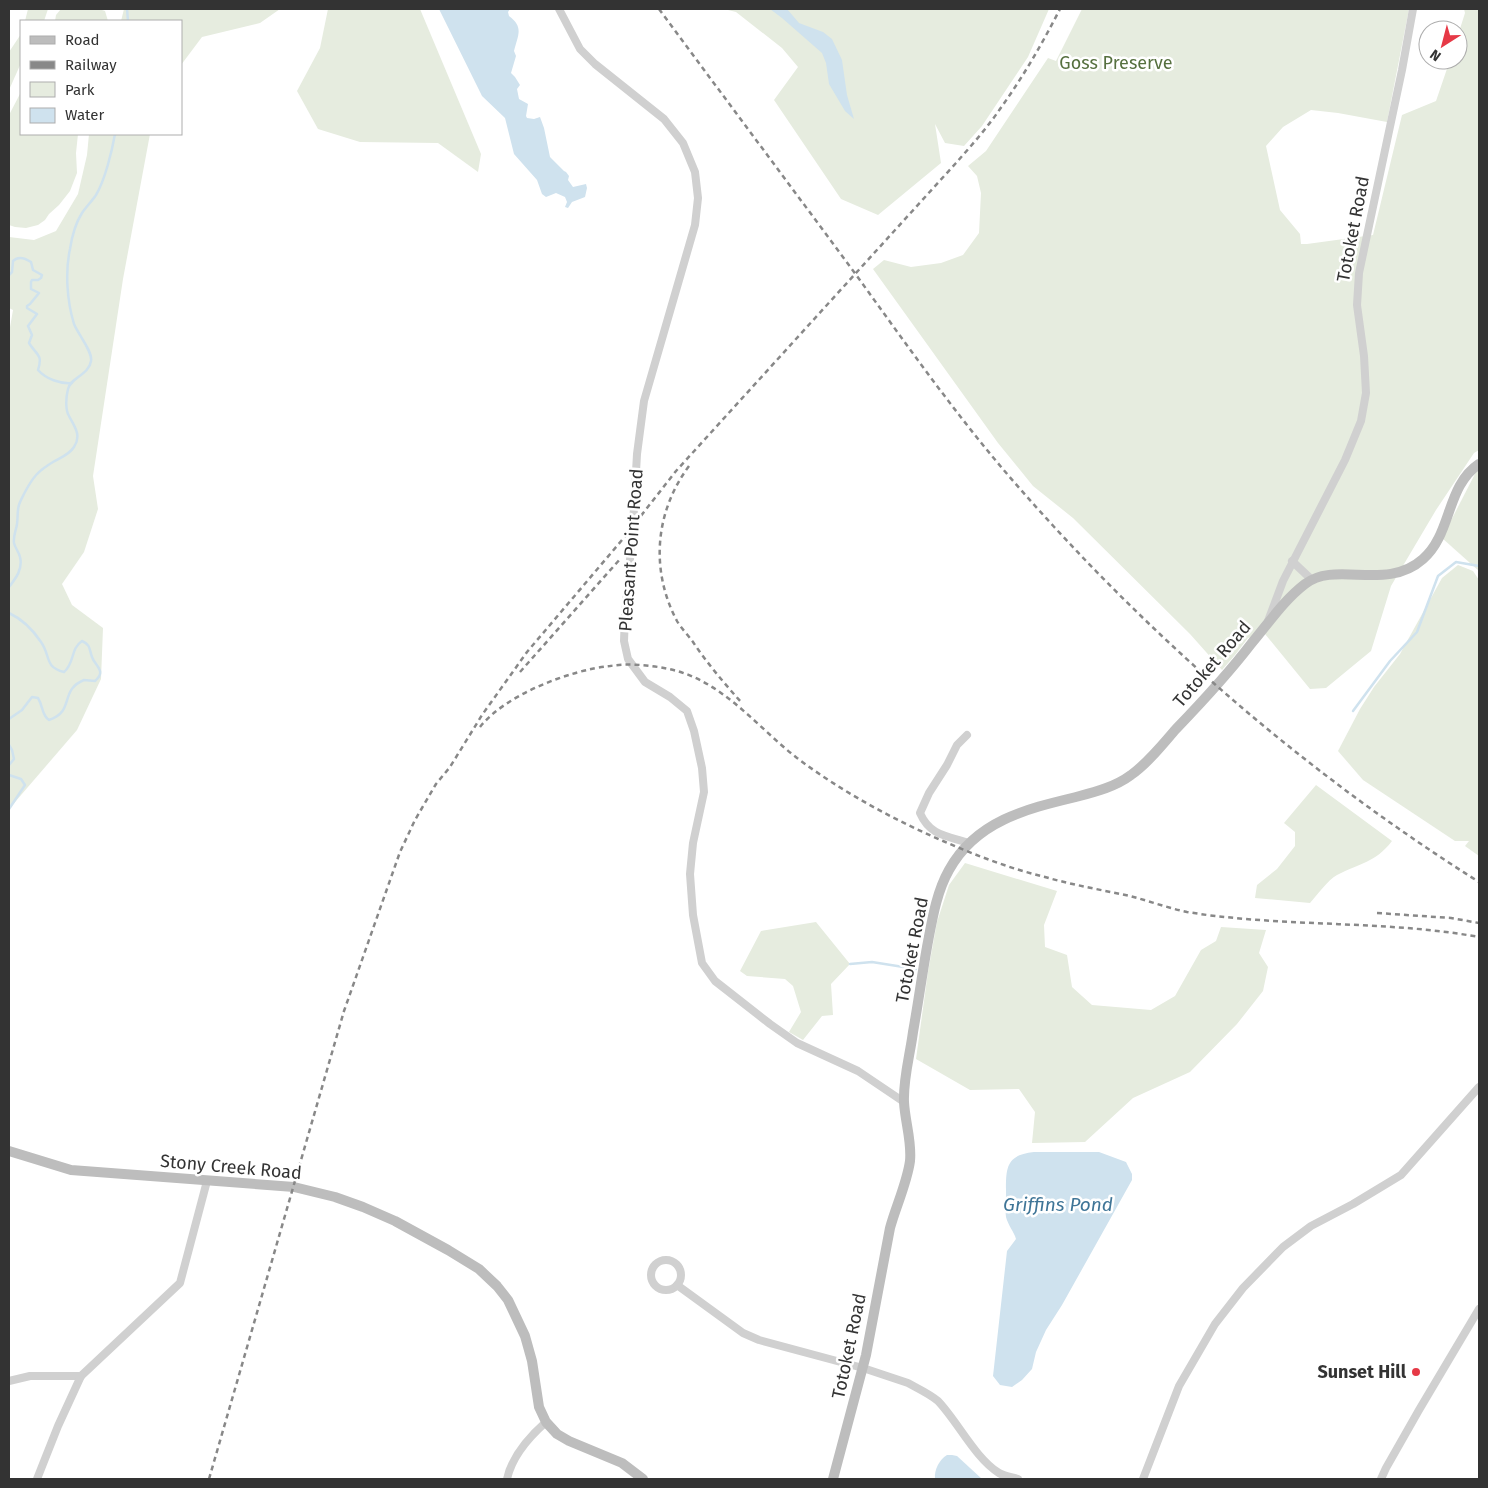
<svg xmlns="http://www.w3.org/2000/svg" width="1488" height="1488" viewBox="0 0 1488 1488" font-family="'Fira Sans',sans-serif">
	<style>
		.green { fill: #e6ecdf }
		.water { fill: #cfe2ee }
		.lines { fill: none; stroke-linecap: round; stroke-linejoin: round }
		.stream { stroke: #cfe2ee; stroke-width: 2.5 }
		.minor { stroke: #d0d0d0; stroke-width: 8 }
		.secondary { stroke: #bdbdbd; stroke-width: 10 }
		.rail { stroke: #888; stroke-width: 2.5; stroke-dasharray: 5 4; stroke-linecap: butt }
		.poi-dot { fill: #e63946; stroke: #fff; stroke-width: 2 }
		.labels { text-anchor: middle; stroke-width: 5; stroke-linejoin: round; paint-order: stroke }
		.park-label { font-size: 18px; fill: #56703f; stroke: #fff }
		.street-label { font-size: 18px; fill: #333; stroke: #fff }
		.poi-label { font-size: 18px; font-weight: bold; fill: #333; stroke: #fff; text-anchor: end }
		.water-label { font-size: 19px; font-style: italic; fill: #3f7597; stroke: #fff }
	</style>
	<rect width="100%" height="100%" fill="#fff"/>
	<g class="green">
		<polygon points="28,9 48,9 44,21 25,21"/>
		<polygon points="61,9 99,9 105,11 108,21 55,21 56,15"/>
		<polygon points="124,9 280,9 260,23 202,37 181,65 181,21 121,21"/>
		<polygon points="328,9 420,9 481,154 478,172 438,143 360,142 318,129 297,91 320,48"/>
		<polygon points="724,9 896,9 896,10 912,9 1049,9 1028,57 982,126 964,146 945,143 935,124 941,163 878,215 841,199 774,100 798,67 782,48 736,12"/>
		<polygon points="1082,9 1409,9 1387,122 1338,113 1311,110 1283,127 1266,146 1280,210 1300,234 1301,244 1307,244 1373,235 1402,115 1436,101 1450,60 1458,60 1458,35 1465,13 1464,9 1479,9 1479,450 1474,453 1436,510 1391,586 1371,651 1326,688 1310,689 1265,634 1248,638 1235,655 1222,670 1190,634 1073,518 1033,486 998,443 873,269 884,260 911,267 941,263 963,255 979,233 981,193 977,176 968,166 986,151 1048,58 1056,61"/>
		<polygon points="21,34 21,63 9,90 9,52"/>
		<polygon points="21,92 21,134 78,134 76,153 77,173 70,191 59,205 49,214 45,220 38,225 26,228 15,227 9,225 9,115"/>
		<polygon points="89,134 150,134 123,279 93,476 98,509 84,552 62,584 72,605 103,628 101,679 77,730 9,809 9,333 13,310 9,308 9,237 34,240 56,231 78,194 87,155"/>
		<polygon points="1479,469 1479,571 1442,538 1477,470"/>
		<polygon points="1458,565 1473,571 1479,580 1479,856 1465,846 1469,841 1455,841 1363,780 1338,751 1360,709 1374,687 1400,654 1442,578"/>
		<path d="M1316,785l76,56c-17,22 -32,22 -55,34 -9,5 -20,20 -27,28l-55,-5 2,-13 20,-16 18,-23v-14l-11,-9z"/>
		<polygon points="965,863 1057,891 1044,925 1045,947 1067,955 1072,987 1092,1005 1151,1010 1175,996 1201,950 1216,941 1221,927 1266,930 1259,953 1268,967 1263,991 1237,1024 1190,1072 1133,1098 1085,1142 1032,1143 1035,1112 1019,1089 970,1090 916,1059 928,972 937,922 949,885"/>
		<polygon points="816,922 850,964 831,984 833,1015 822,1016 803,1040 789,1032 801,1012 793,986 785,979 747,976 740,971 761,931"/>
	</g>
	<g class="water">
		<path d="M439,9h71l-2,3 1,4c15,11 9,19 5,35l2,5 -5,17 4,4 5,8 -3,4 2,10 9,5 -2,12 1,2 7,1 6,-2 4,11 6,29 14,14 2,1 3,4 -1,4 5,7 13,-3 1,4 -2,9 -13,5 -4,6 -3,-1 2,-5 -2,-5 -9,-4 -10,4 -4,-3 -5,-14 -23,-26 -9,-36 -23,-22z"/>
		<polygon points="770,9 787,9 799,23 823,32 832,39 842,60 847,95 854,119 845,111 829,84 826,63 822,53 782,18"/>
		<path d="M1034,1152h65l27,10 6,12v6l-70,125 -16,25 -10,22 -4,17 -10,11 -10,7 -12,-2 -7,-9 14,-125 9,-12c-2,-7 -8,-14 -10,-22 -1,-7 0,-16 0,-23 0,-25 -1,-39 28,-42z"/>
		<path d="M947,1455h5l5,1 25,23h-47c-1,-9 4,-19 12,-24z"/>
	</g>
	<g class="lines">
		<g class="stream">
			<polyline points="127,9 128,21"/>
			<path d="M9,275l3,-3 1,-11c5,-5 12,-3 18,1l2,8 9,5 -1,3 -3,2h-6l-1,2v7l8,4 -9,11 -3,2v2l10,6 -9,12 4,9 -3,8c8,13 14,11 9,27 8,9 22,14 34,13"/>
			<path d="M9,587c7,-9 14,-18 11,-30 -1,-5 -5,-9 -6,-14 -1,-7 2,-12 3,-19 1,-6 0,-13 2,-19 1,-4 4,-9 6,-13 8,-15 13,-21 28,-30 7,-4 16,-7 21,-15 8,-12 0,-21 -5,-31 -4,-7 -3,-19 -1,-27 3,-12 21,-14 23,-28 2,-9 -13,-27 -17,-37 -7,-23 -9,-52 -4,-75 2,-13 5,-25 12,-36 4,-6 10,-12 14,-18 9,-15 16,-44 19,-61"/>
			<path d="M9,613c13,6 24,17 32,29 10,14 3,25 23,30 11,-9 6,-23 18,-31 9,4 7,8 10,16 3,9 15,14 3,24l-11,-1c-25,10 -9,32 -35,40 -7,-4 -6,-14 -11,-22l-6,-1 -10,13 -13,9"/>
			<polyline points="1353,711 1390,661 1417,632 1438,576 1456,562 1479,566"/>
			<polyline points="9,745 12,750 14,759 9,765"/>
			<polyline points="9,775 21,779 25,785 9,809"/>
			<polyline points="850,964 872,962 916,969"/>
		</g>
		<g class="minor">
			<polyline points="559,9 580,49 595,64 664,119 683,143 695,172 698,198 695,225 644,401 637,454 633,526 625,615 624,641 628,659 645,682 670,697 687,711 694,731 702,768 704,792 693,843 690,874 693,915 702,963 715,981 770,1024 797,1043 858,1071 904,1102"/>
			<polyline points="1292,561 1311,579"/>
			<polyline points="1268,621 1283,581 1345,460 1361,421 1366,393 1364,356 1357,305 1359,273 1402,70 1413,9"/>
			<path d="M967,735l-10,10 -10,20 -18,28 -9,20c10,23 27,23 49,30"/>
			<circle cx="666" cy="1275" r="15"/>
			<path d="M677,1285l66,48 16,7 104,28 45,15c9,5 22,11 30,18 20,21 37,57 61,72 5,3 13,4 19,6"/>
			<polyline points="9,1381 30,1376 81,1376"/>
			<polyline points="37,1479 58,1426 81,1376 180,1283 207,1181"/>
			<path d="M507,1479c5,-23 22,-42 39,-57"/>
			<polyline points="1143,1479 1179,1386 1215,1324 1243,1288 1283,1247 1311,1226 1353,1204 1401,1175 1479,1087"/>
			<polyline points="1381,1479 1386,1468 1419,1410 1479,1309"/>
		</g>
		<g class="secondary">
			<polyline points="9,1151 71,1170 294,1187 335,1197 363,1207 395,1221 448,1250 479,1269 497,1286 508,1300 525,1336 532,1361 539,1407 546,1422 557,1434 569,1441 622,1463 643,1479"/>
			<path d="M833,1479l33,-124 24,-127c6,-22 17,-45 20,-67 2,-20 -5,-39 -6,-59 -1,-23 6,-47 9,-70 5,-28 9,-57 14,-85 5,-26 9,-54 22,-77 27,-49 77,-61 127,-73 19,-5 39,-10 55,-22 17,-12 31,-30 45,-46 26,-27 52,-55 75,-85 17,-20 33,-44 54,-60 31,-24 81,8 118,-25 29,-25 23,-73 56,-95"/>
		</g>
		<g class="rail">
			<path d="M659,9c65,88 130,175 195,263 50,69 99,139 154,203 136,158 295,296 471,407"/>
			<path d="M689,466c-34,46 -39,104 -12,155 4,7 11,14 16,21 14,21 31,41 48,60"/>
			<polyline points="520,672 621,558"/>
			<path d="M480,727c25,-32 90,-57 130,-61 19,-3 40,-1 59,3 53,11 88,58 128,89 44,33 95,61 146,83 32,14 68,28 102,36 28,8 57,13 85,19 19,5 38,12 57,16 13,2 26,4 38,5 84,9 171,5 254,20"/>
			<polyline points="1377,913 1451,918 1479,923"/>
			<path d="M209,1479l135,-468 56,-159 15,-32 21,-36 14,-17 32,-52 45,-63 95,-112 54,-69 280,-308c15,-17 31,-35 44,-54 23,-32 42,-65 60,-100"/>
		</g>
	</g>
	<circle class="poi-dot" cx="1416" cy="1372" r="5"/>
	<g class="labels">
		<g class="park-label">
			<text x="1116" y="69">Goss Preserve</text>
		</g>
		<g class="street-label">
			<text transform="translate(1353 229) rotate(-79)" y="6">Totoket Road</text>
			<text transform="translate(631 550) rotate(-86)" y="6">Pleasant Point Road</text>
			<text transform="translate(1212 664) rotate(-49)" y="6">Totoket Road</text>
			<text transform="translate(912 950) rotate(-79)" y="6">Totoket Road</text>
			<text transform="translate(231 1167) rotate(5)" y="6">Stony Creek Road</text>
			<text transform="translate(849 1346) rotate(-78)" y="6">Totoket Road</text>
		</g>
		<g class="poi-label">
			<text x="1406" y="1378">Sunset Hill</text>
		</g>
		<g class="water-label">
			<text x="1058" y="1211">Griffins Pond</text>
		</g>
	</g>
	<rect width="1488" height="1488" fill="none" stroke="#333333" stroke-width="20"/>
	<rect x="20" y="20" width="162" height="115" fill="#ffffff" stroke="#adadad"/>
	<rect x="30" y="36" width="25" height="8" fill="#bdbdbd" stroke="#adadad"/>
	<text x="65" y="45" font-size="15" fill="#333333">Road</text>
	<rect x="30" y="61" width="25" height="8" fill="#888888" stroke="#adadad"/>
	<text x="65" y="70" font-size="15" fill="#333333">Railway</text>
	<rect x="30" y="82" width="25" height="15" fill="#e6ecdf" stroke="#adadad"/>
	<text x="65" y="95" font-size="15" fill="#333333">Park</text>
	<rect x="30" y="108" width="25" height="15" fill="#cfe2ee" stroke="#adadad"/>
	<text x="65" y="120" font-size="15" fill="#333333">Water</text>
	<g transform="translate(1443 45) rotate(216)"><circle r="24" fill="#ffffff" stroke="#adadad"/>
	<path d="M0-4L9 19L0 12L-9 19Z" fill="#e63946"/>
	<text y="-8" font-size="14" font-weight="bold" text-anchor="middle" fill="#333333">N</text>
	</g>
</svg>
